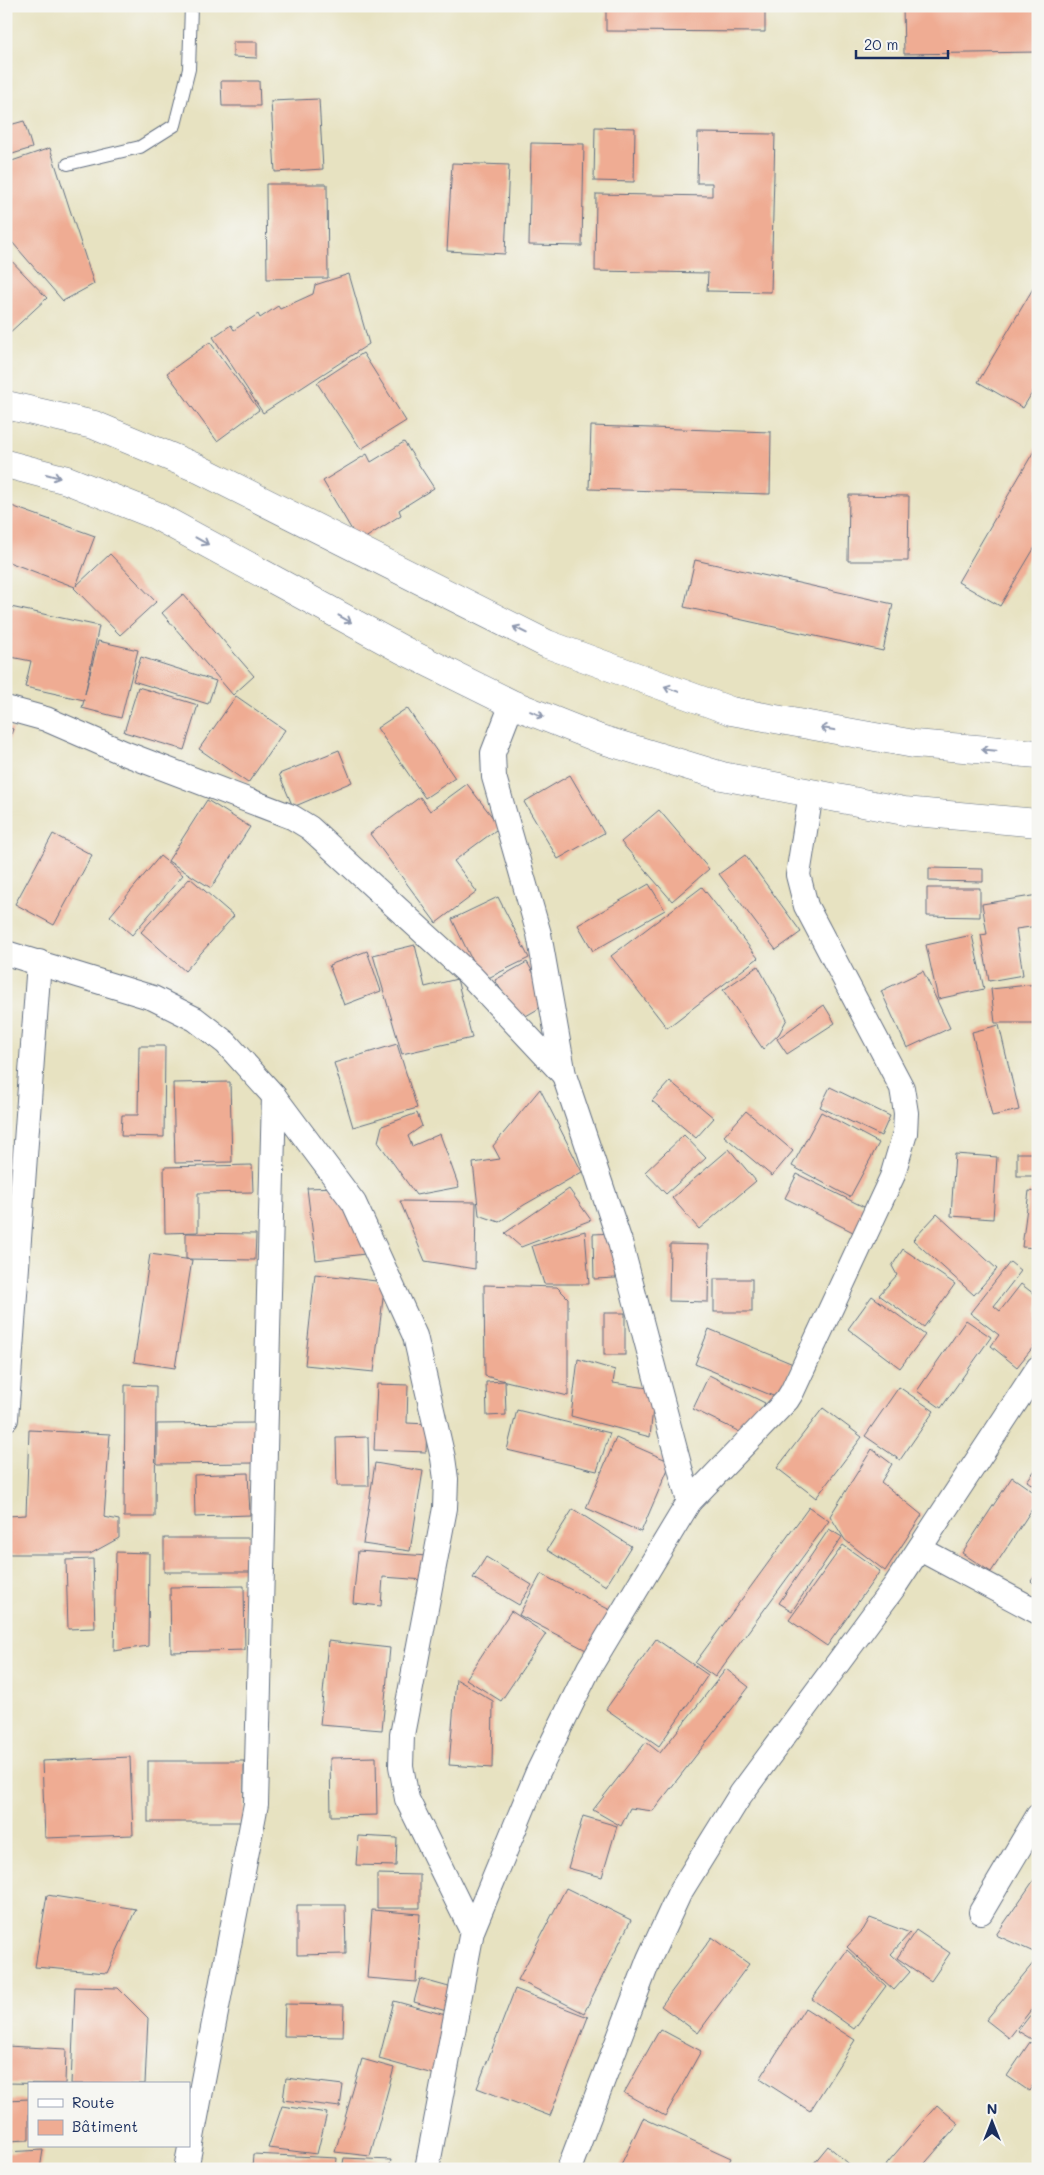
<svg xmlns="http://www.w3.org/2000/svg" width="1044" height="2175" viewBox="0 0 1044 2175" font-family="Mali,sans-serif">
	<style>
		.building { fill: #efac93 }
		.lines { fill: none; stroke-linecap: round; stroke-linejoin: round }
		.lane-casing { stroke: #626e81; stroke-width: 14 }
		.street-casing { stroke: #626e81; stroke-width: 26 }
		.primary-casing { stroke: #626e81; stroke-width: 29 }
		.lane { stroke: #fff; stroke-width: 12 }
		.street { stroke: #fff; stroke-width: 24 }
		.primary { stroke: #fff; stroke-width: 28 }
		.oneway { stroke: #8d97ae }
	</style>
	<rect width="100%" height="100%" fill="#f6f6f2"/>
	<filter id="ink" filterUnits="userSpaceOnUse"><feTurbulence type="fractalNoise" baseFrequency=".02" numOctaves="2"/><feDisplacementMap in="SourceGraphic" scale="10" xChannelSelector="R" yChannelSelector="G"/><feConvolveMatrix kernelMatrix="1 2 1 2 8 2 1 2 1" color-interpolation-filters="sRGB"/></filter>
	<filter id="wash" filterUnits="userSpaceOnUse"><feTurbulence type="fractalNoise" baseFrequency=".0096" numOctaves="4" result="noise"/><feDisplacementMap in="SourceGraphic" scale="20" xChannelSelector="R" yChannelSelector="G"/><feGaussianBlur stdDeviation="1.12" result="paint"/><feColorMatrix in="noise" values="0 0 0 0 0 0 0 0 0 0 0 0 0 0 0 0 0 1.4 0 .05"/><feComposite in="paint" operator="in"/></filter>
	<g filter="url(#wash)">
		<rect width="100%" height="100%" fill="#e7e2c1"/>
		<g id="blocks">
			<g class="building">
				<polygon points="606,6 765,6 765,32 606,31"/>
				<polygon points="903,6 1038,6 1038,52 904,54"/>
				<polygon points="233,42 257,42 257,58 233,57"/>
				<polygon points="221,81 259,81 260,106 222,106"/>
				<polygon points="319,99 323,169 275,172 271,101"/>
				<polygon points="24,121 32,148 6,156 6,126"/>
				<polygon points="595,127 635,128 634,182 594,181"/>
				<polygon points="698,133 775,134 771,292 707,291 708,273 595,271 596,194 712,196 712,183 697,183"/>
				<polygon points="531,143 584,144 582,246 529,245"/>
				<polygon points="50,148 94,284 63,301 6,235 6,163"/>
				<polygon points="452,163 509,165 505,254 447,251"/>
				<polygon points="266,184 327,184 328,278 267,279"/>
				<polygon points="6,255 47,298 6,336"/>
				<polygon points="349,274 369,344 263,413 213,337 231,325 234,330 258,314 260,318 278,306 280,309 313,294 315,285"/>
				<polygon points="1038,280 1038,383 1023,408 978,382"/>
				<polygon points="210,342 259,410 217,441 167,373"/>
				<polygon points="363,353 406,421 361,449 317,383"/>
				<polygon points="591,426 771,432 770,494 589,489"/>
				<polygon points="404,442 434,488 399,510 401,515 359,542 323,481 367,454 371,462"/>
				<polygon points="1038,444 1038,542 1000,606 958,582"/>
				<polygon points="849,495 909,496 908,561 848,561"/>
				<polygon points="6,504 95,536 76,586 110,554 156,602 120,635 74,588 75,587 6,561"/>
				<polygon points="695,560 893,604 883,651 684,607"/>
				<polygon points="183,594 254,676 233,695 162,613"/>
				<polygon points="6,606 99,626 85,694 98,641 138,650 121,718 82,708 84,700 25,687 31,661 6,656"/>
				<polygon points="141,657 216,681 208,704 133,681"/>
				<polygon points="138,687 198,705 184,750 124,732"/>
				<polygon points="236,696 285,730 248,783 199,749"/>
				<polygon points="407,708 455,778 425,798 377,728"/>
				<polygon points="6,727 13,729 7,746 6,746"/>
				<polygon points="339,750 352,782 293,807 279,774"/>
				<polygon points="570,775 604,833 558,859 524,802"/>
				<polygon points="467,784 500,827 454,861 477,892 436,923 370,834 420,797 430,811"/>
				<polygon points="207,800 250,827 211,888 168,861"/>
				<polygon points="659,810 709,869 672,901 621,842"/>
				<polygon points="53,834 92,855 54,925 15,904"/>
				<polygon points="745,855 801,932 776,950 719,874"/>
				<polygon points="160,856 183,875 132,935 110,916"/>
				<polygon points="929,868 983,869 983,882 929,881"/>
				<polygon points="190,878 234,916 185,971 141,932"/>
				<polygon points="649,884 665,910 593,951 578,925"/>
				<polygon points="702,887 758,958 667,1028 611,956"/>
				<polygon points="927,888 980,888 980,917 927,916"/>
				<polygon points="1038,895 1038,926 1016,929 1023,975 989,981 981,935 987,934 982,904"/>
				<polygon points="498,897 529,958 482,981 452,919"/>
				<polygon points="972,935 984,989 938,999 926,945"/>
				<polygon points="415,945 425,987 457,979 472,1038 402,1054 373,955"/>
				<polygon points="367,951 381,991 344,1005 329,965"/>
				<polygon points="527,962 550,1002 519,1020 495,980"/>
				<polygon points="758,966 787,1019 779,1034 763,1049 723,990"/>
				<polygon points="923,971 950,1028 907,1048 881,991"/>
				<polygon points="1038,984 1038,1023 995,1023 991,989"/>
				<polygon points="824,1005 835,1023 787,1054 777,1039"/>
				<polygon points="999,1025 1019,1110 992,1116 972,1032"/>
				<polygon points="397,1044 417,1108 353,1127 334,1063"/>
				<polygon points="139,1046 165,1046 164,1137 121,1136 122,1115 138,1115"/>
				<polygon points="670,1081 714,1118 696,1138 652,1101"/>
				<polygon points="230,1082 232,1162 175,1163 173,1083"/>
				<polygon points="830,1087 890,1116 881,1136 820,1107"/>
				<polygon points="540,1089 582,1172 524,1205 499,1222 479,1215 473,1163 500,1159 493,1146"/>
				<polygon points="746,1111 793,1151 772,1176 724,1136"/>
				<polygon points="821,1112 879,1143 850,1197 792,1166"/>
				<polygon points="417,1113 422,1126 408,1136 412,1146 440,1134 459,1187 416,1195 378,1142 382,1126"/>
				<polygon points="684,1135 706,1158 666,1194 645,1172"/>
				<polygon points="729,1149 756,1181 699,1229 672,1198"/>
				<polygon points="6,1151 10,1151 12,1187 6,1188"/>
				<rect x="1017" y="1153" width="21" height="23"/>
				<polygon points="955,1154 997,1157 993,1219 951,1216"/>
				<polygon points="252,1165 253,1192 198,1193 198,1232 165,1233 164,1167"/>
				<polygon points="797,1174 868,1209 855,1233 785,1198"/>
				<polygon points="338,1187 373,1253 316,1260 307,1188"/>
				<polygon points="569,1189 591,1220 521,1247 505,1233"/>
				<polygon points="1029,1191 1038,1192 1038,1248 1022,1247"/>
				<polygon points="400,1201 476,1202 475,1269 425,1261"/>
				<polygon points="937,1214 997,1269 974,1295 913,1240"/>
				<polygon points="585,1231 589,1284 544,1284 532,1246"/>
				<polygon points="186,1233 256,1234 255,1260 186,1259"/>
				<polygon points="615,1233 616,1278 594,1279 593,1234"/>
				<polygon points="670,1244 709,1245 708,1302 669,1301"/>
				<polygon points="903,1249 955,1284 924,1327 879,1295 897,1275 892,1266"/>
				<polygon points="150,1254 192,1260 175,1368 134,1362"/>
				<polygon points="1010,1262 1021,1271 994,1306 1000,1311 1021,1284 1038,1297 1038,1341 1017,1367 991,1346 999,1335 970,1313"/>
				<polygon points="315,1274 385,1282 374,1372 305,1365"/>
				<rect x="714" y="1279" width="38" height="33"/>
				<polygon points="484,1285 557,1287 568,1298 568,1396 485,1376"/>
				<polygon points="872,1296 925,1335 900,1368 848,1329"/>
				<rect x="604" y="1313" width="21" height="42"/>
				<polygon points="966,1320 991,1337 941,1408 917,1391"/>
				<polygon points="709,1329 793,1364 778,1398 695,1364"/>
				<polygon points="578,1359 615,1370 613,1383 655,1389 650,1437 571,1416"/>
				<polygon points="709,1375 765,1403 748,1436 693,1409"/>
				<polygon points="505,1381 506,1415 487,1416 486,1382"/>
				<polygon points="377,1384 408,1385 407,1423 427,1424 426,1452 374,1450"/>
				<polygon points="125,1385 156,1386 155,1517 124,1517"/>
				<polygon points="899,1387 934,1411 900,1460 865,1436"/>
				<polygon points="823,1408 862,1437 816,1498 777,1468"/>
				<polygon points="517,1410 610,1433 597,1471 507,1450"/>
				<polygon points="255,1423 255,1463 157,1464 157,1424"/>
				<polygon points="29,1430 110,1434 104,1517 119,1520 119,1538 90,1554 9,1554 7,1516 26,1515"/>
				<polygon points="368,1437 369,1486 337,1486 336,1438"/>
				<polygon points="616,1438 671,1462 641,1532 586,1508"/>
				<polygon points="872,1449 892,1464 881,1482 922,1515 885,1571 845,1540 830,1516"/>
				<polygon points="375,1463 423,1471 410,1551 363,1544"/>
				<polygon points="1038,1466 1038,1489 1027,1481"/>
				<polygon points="248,1473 250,1515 195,1517 194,1475"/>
				<polygon points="1012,1477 1038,1495 1038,1500 991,1572 962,1553"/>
				<polygon points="809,1507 829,1521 715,1677 695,1663"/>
				<polygon points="573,1509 631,1546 606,1586 547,1550"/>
				<polygon points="829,1529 842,1537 792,1611 779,1603"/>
				<rect x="164" y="1538" width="91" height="34"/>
				<polygon points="843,1545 880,1571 827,1646 789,1620"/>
				<polygon points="358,1551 427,1556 425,1580 383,1577 381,1606 353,1603"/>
				<polygon points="116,1552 149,1553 148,1646 114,1651"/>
				<polygon points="486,1557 532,1585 519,1605 473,1578"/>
				<polygon points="93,1559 95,1628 68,1629 66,1560"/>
				<polygon points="1038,1572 1038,1587 1031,1581"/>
				<polygon points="541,1574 610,1610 588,1651 519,1615"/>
				<polygon points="244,1586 245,1650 171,1652 170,1587"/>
				<polygon points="511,1611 546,1634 501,1701 466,1679"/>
				<polygon points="656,1639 708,1675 659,1746 606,1709"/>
				<polygon points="328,1641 390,1648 382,1730 320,1725"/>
				<polygon points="726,1669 749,1687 653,1811 630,1808 621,1826 593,1810 646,1742 660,1753"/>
				<polygon points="456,1679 493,1701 492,1768 449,1765"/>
				<polygon points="130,1757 133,1835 45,1838 42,1761"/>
				<polygon points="376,1757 377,1815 331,1816 330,1758"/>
				<rect x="148" y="1761" width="96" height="61"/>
				<polygon points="583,1816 617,1826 602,1877 568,1868"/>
				<polygon points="358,1836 397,1838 396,1866 356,1865"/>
				<polygon points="377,1874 420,1875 420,1908 377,1908"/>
				<polygon points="1038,1874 1038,1954 996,1935"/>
				<polygon points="566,1888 631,1920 584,2013 518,1980"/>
				<polygon points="47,1895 136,1909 107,1973 35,1967"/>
				<polygon points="297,1905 345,1905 346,1954 297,1955"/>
				<polygon points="372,1910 420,1914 416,1982 367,1978"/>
				<polygon points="870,1918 910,1933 891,1954 910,1972 894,1990 847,1947 863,1930"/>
				<polygon points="916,1930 950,1953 931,1981 897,1958"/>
				<polygon points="712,1937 749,1964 698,2033 661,2006"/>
				<polygon points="847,1950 886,1986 854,2029 812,1999"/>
				<polygon points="1035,1961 1038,1962 1038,2001 1009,2038 986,2020"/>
				<polygon points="420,1979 456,1989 450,2012 414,2002"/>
				<polygon points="75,1987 118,1988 148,2018 145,2084 71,2084"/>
				<polygon points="515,1989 588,2017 550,2116 477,2088"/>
				<polygon points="394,2001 449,2016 433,2074 379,2059"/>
				<polygon points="285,2004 344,2005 343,2037 284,2036"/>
				<polygon points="1038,2005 1038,2043 1018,2031"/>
				<polygon points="805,2008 855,2040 810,2111 760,2079"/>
				<polygon points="660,2029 701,2051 665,2116 624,2093"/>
				<polygon points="1030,2042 1038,2048 1038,2077 1029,2091 1007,2076"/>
				<polygon points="6,2046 66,2049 65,2084 6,2083"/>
				<polygon points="362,2059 394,2068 370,2156 335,2152"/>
				<polygon points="286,2078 343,2085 340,2107 283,2100"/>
				<polygon points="29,2099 29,2140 6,2141 6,2100"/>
				<polygon points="937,2105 959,2124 920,2169 882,2169"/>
				<polygon points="282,2106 327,2113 317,2154 268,2148"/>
				<polygon points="643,2118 731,2158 726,2169 619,2169"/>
				<polygon points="828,2146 855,2169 809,2169"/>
				<polygon points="43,2150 40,2169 6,2169 6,2152"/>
				<polygon points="253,2154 337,2158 336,2169 252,2169"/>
				<polygon points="344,2158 391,2160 389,2169 342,2169"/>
			</g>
		</g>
	</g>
	<g filter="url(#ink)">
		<use href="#blocks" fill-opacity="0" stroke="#626e81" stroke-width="1"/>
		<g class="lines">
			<defs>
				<polyline id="lane" points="68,164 140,147 175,125 189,69 191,6"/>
				<g id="street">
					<polyline points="512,704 493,753 494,777 539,934 564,1075 620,1242 689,1502"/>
					<polyline points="6,708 46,719 124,753 292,817 310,828 471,976 564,1075"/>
					<polyline points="6,953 153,998 195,1019 226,1043 274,1096 354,1203 415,1336 443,1458 446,1479 445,1508 402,1735 401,1766 407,1799 472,1931"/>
					<polyline points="6,1419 39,962"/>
					<polyline points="920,1549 1038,1612"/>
					<polyline points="981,1912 1038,1816"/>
					<polyline points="186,2169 256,1804 274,1096"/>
					<polyline points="427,2169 472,1931 537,1774 589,1668 689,1502 787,1400 792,1392 892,1177 905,1133 906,1113 902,1088 806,906 798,875 811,793"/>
					<polyline points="569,2169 649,1959 679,1894 741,1794 894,1587 1038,1368"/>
				</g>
				<g id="primary">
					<polyline points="6,405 94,425 197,468 547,644 731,711 914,744 1038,754"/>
					<polyline points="6,464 67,480 155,515 403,650 512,704 600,739 722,776 811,793 904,811 1038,823"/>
				</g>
			</defs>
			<use href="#lane" class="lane-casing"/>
			<use href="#street" class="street-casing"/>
			<use href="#primary" class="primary-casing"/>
			<use href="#lane" class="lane"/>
			<use href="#street" class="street"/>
			<use href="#primary" class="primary"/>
		</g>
		<defs><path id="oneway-shaft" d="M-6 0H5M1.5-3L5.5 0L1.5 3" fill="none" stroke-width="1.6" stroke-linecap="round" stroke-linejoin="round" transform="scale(1.25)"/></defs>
		<g class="oneway">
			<use href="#oneway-shaft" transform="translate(53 476) rotate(15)"/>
			<use href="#oneway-shaft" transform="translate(202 541) rotate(29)"/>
			<use href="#oneway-shaft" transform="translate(345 619) rotate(29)"/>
			<use href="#oneway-shaft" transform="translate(520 630) rotate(-154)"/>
			<use href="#oneway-shaft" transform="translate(671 689) rotate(-160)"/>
			<use href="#oneway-shaft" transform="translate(537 714) rotate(22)"/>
			<use href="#oneway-shaft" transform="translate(828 729) rotate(-170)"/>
			<use href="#oneway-shaft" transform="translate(989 750) rotate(-175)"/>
		</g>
	</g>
	<rect width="1044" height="2175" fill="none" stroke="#f6f6f2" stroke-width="25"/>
	<rect x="28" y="2082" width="162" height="65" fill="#f6f6f2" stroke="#9ea6b7"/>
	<rect x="38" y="2099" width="25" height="8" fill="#ffffff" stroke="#9ea6b7"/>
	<text x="72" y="2108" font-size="15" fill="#1b2f5e">Route</text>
	<rect x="38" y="2120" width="25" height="15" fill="#efac93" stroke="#9ea6b7"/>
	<text x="72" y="2132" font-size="15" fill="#1b2f5e">Bâtiment</text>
	<g transform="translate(992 2122)" stroke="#f6f6f2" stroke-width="4" paint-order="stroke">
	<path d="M0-4L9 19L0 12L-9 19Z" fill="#1b2f5e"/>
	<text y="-8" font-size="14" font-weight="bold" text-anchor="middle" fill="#1b2f5e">N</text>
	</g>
	<path d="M856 50v8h92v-8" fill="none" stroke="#1b2f5e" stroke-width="2.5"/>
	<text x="864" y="50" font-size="15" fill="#1b2f5e" stroke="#f6f6f2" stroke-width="4" paint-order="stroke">20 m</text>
</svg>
